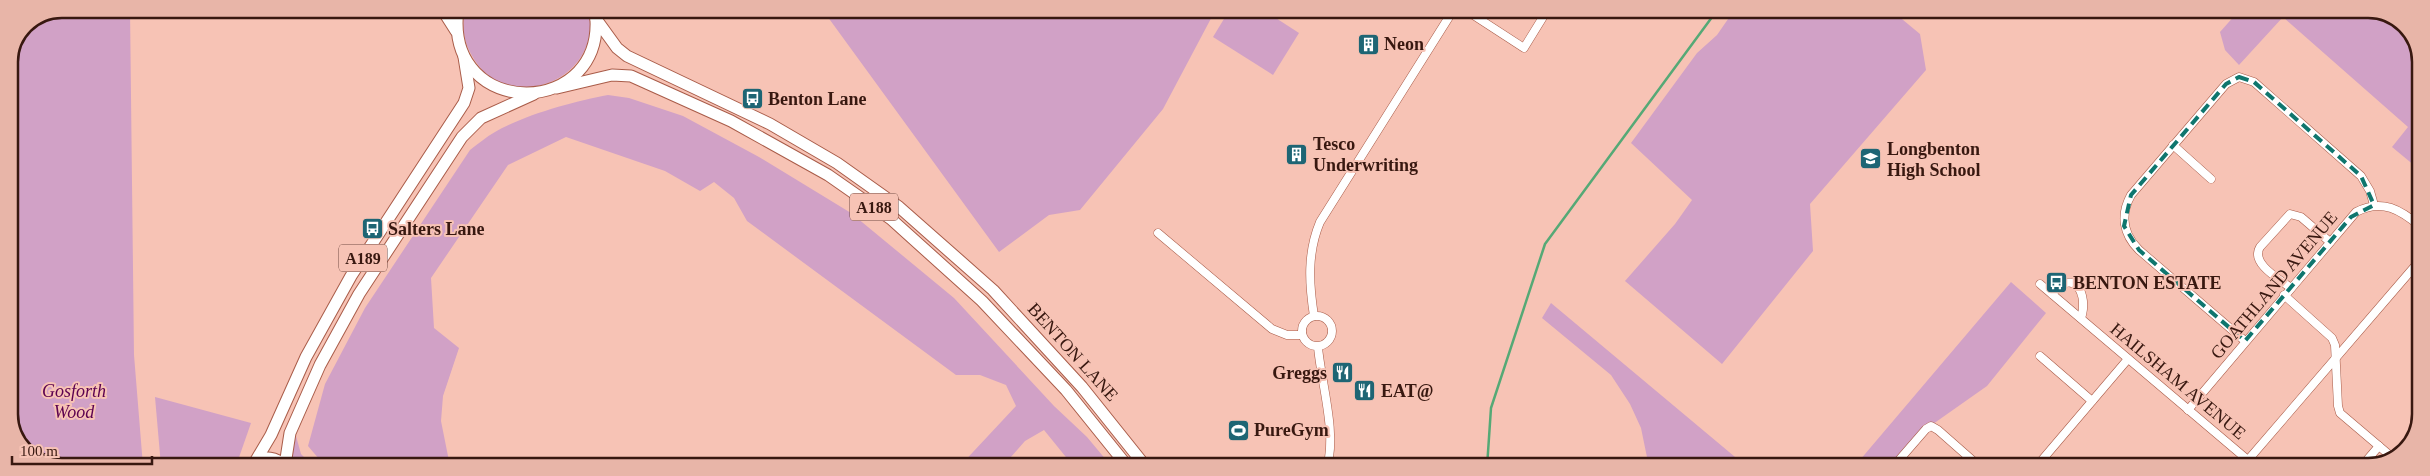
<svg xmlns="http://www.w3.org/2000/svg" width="2430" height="476" viewBox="0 0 2430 476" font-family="Georgia,serif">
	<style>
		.green { fill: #d1a1c6 }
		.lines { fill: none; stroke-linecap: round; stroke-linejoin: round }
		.stream { stroke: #55a976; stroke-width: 2.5 }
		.street-casing { stroke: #a95c49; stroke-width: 9 }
		.primary-casing { stroke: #a95c49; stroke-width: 13 }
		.street { stroke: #fff; stroke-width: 8 }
		.primary { stroke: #fff; stroke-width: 11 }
		.marked { fill: none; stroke: #0f766e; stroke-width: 4; stroke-dasharray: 10 6; stroke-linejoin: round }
		.labels { text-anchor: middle; stroke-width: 4; stroke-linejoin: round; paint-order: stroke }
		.shield { fill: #f7c3b5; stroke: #714b42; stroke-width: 1 }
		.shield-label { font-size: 16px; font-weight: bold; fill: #381810 }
		.poi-label { font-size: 18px; font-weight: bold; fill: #381810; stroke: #f7c3b5; text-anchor: start }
		.street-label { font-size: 18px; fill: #381810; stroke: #f7c3b5 }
		.park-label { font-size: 18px; font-style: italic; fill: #5c0250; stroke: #f7c3b5 }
		.rim { fill: none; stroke: #381810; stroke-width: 2.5 }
	</style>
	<rect width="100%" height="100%" fill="#f7c3b5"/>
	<g class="green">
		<polygon points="70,9 130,9 134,355 143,466 52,466 22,449 9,421 9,61 24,24 59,18"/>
		<path d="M465,9h123c18,72 -84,110 -117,45 -8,-15 -9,-29 -6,-45z"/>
		<polygon points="822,9 1216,9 1163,109 1080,210 1049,215 999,252"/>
		<polygon points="1230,9 1262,9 1299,33 1273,75 1213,37"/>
		<polygon points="1735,9 1891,10 1920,34 1926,70 1810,204 1813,251 1722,364 1625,281 1675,224 1692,200 1631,143 1697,53 1717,35"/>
		<polygon points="2231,10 2378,10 2406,24 2421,55 2421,171 2392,147 2408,127 2283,17 2239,65 2225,50 2220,32 2236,14"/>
		<path d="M608,95l21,3 54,18 76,41 92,56 103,85 100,108 33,31 25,30h-38l-30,-37 -19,11 -23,26h-43l57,-61 -10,-21 -26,-10h-24l-209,-154 -13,-23 -20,-16 -14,9 -35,-20 -99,-34 -58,28 -77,113 3,50 25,20 -16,48 -2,25 9,45h-125l-17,-20 17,-62 40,-76 105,-158c8,-6 16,-13 25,-18 29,-17 80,-31 113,-37z"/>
		<polygon points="2011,282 2046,313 1987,386 1933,424 1924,425 1889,467 1854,467"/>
		<polygon points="1551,303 1747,467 1649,467 1641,428 1630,404 1611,375 1542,318"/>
		<polygon points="155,397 251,423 236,466 161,466"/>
		<polygon points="296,436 301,454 313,466 293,466 292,457"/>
	</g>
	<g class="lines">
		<polyline class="stream" points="1487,467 1491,408 1545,244 1718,9"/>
		<defs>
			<g id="street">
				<polyline points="1464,9 1524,48 1548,9"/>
				<polyline points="2173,145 2211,179"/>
				<polyline points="1158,233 1272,329 1287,335 1302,335"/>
				<polyline points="2040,284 2256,467"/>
				<path d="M2291,288c-12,-9 -41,-25 -31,-41l30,-33 11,3 29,25"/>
				<path d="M2052,294c22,-28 37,1 29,24"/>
				<polyline points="2284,295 2332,338 2335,345 2338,406 2340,413 2393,458"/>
				<circle cx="1317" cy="331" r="15"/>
				<path d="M1314,316c-5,-32 -7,-63 6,-94l134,-213"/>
				<path d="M2245,341l-106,-91c-16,-16 -19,-35 -8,-55l95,-111 13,-7 15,5 107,94 9,15 4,14"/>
				<path d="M1318,347c3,35 19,86 9,120"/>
				<polyline points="2040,356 2092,401"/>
				<path d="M2188,410l168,-198c26,-14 45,-2 65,15"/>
				<polyline points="1893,467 1926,429 1931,426 1938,430 1980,467"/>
				<polyline points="2036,467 2128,359"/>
				<polyline points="2242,467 2421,259"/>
				<polyline points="2361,467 2379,446"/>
			</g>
			<g id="primary">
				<polyline points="442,9 456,31"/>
				<path d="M458,9c-15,113 153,111 137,0"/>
				<polyline points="596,19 617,48 627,56 770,124 837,163 899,207 993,290 1082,387 1146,467"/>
				<polyline points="557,88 612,75 631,76 731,121 828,175 891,219 982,301 1066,390 1128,467"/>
				<polyline points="255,462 271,435 306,357 351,276 464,103 469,88 464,57"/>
				<path d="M254,463c11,-8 22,-6 31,3"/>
				<polyline points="285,465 290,433 320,365 359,294 462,137 481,118 534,94"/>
			</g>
		</defs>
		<use href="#street" class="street-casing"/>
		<use href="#primary" class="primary-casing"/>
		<use href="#street" class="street"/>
		<use href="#primary" class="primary"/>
	</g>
	<path class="marked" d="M2239,77l15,5 107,94 13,29 -23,12 -106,124 -106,-91 -15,-24 7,-31 95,-111z"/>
	<defs>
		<symbol id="building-square" viewBox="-11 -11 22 22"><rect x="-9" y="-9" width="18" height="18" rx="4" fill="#1e6574" stroke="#f7c3b5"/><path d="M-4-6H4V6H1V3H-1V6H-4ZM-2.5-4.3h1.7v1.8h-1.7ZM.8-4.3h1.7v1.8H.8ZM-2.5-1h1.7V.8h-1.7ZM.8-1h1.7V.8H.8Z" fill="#fff"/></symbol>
		<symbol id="bus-square" viewBox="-11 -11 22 22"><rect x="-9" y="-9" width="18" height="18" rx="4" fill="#1e6574" stroke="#f7c3b5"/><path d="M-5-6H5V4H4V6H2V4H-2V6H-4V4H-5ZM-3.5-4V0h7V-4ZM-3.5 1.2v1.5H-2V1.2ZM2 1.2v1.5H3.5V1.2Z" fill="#fff"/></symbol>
		<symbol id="school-square" viewBox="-11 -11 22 22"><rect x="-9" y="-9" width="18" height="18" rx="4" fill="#1e6574" stroke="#f7c3b5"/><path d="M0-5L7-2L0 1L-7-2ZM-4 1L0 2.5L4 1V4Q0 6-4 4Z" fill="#fff"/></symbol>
		<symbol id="restaurant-square" viewBox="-11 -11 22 22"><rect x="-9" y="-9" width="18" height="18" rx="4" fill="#1e6574" stroke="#f7c3b5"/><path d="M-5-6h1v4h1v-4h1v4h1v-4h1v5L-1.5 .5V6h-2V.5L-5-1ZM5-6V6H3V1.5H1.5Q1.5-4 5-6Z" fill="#fff"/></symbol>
		<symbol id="stadium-square" viewBox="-11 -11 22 22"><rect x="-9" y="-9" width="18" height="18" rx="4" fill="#1e6574" stroke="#f7c3b5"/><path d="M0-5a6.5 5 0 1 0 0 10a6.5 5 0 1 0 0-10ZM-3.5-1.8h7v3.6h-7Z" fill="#fff"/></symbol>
	</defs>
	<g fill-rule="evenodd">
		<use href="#building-square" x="1356" y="32" width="25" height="25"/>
		<use href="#bus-square" x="740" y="86" width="25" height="25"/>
		<use href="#building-square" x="1284" y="142" width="25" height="25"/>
		<use href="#school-square" x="1858" y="146" width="25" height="25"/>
		<use href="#bus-square" x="360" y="216" width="25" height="25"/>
		<use href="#bus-square" x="2044" y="270" width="25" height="25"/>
		<use href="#restaurant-square" x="1330" y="360" width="25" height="25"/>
		<use href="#restaurant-square" x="1352" y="378" width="25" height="25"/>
		<use href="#stadium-square" x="1226" y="418" width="25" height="25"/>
	</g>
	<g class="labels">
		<g class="shield">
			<rect x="850" y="193.5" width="48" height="27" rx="4"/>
			<rect x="339" y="244.5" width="48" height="27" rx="4"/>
		</g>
		<g class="shield-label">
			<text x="874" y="213">A188</text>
			<text x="363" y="264">A189</text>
		</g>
		<g class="poi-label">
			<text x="1384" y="50">Neon</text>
			<text x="768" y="105">Benton Lane</text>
			<text x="1313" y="150">Tesco<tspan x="1313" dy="21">Underwriting</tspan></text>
			<text x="1887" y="155">Longbenton<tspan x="1887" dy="21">High School</tspan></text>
			<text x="388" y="235">Salters Lane</text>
			<text x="2073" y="289">BENTON ESTATE</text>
			<text x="1327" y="379" text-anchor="end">Greggs</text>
			<text x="1381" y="397">EAT@</text>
			<text x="1254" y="436">PureGym</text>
		</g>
		<g class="street-label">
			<text transform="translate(2274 285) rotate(-50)" y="6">GOATHLAND AVENUE</text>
			<text transform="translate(1073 352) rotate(48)" y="6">BENTON LANE</text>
			<text transform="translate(2178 381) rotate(40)" y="6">HAILSHAM AVENUE</text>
		</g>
		<g class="park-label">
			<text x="74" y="397">Gosforth<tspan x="74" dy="21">Wood</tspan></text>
		</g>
	</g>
	<path d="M0 0H2430V476H0ZM62 18H2368A44 44 0 0 1 2412 62V414A44 44 0 0 1 2368 458H62A44 44 0 0 1 18 414V62A44 44 0 0 1 62 18Z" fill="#e8b5a8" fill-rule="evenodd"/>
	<path class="rim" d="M62 18H2368A44 44 0 0 1 2412 62V414A44 44 0 0 1 2368 458H62A44 44 0 0 1 18 414V62A44 44 0 0 1 62 18Z"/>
	<path d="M12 456v8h140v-8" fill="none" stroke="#381810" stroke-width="2.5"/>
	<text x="20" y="456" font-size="15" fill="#381810" stroke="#f7c3b5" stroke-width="4" paint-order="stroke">100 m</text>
</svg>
